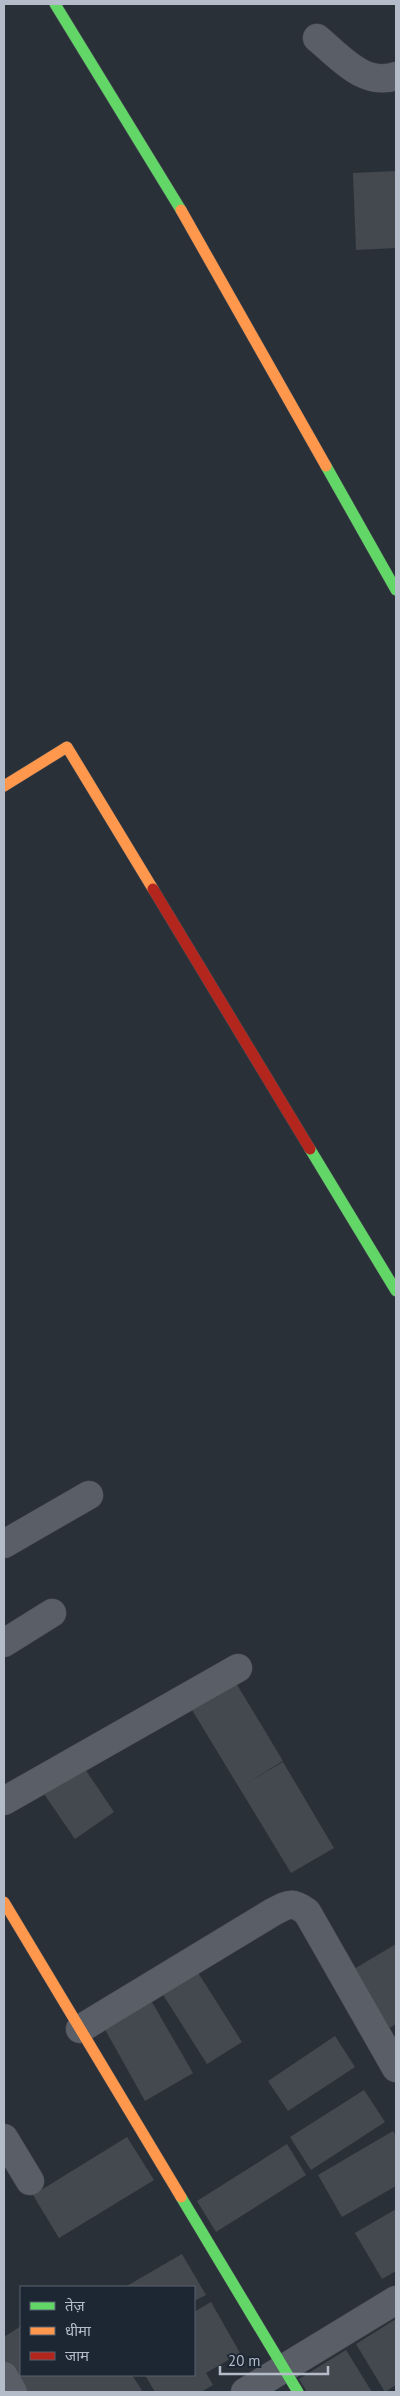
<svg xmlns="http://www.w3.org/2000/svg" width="400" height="2396" viewBox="0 0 400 2396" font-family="'PT Sans','Noto Sans Devanagari',sans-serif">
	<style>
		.building { fill: #444950 }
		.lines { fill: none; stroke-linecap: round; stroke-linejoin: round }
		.street-casing { stroke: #484c53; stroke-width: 29 }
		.fast-casing { stroke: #484c53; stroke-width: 12 }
		.slow-casing { stroke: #484c53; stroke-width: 12 }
		.jam-casing { stroke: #484c53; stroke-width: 12 }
		.street { stroke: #5a5e66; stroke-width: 28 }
		.fast { stroke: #63d668; stroke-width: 11 }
		.slow { stroke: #ff974d; stroke-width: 11 }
		.jam { stroke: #b3261e; stroke-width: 11 }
	</style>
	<rect width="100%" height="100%" fill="#2a3038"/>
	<g class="building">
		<polygon points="396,171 396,248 356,250 353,173"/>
		<polygon points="233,1678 283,1761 247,1783 283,1762 334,1848 291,1873 189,1705"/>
		<polygon points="83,1766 114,1812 75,1839 42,1791"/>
		<polygon points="396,1944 396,2024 383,2032 349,1972"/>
		<polygon points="195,1968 242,2042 207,2064 160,1990"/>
		<polygon points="149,1997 193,2073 145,2101 102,2024"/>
		<polygon points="335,2036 355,2067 288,2111 268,2081"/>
		<polygon points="364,2090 385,2122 311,2170 290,2137"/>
		<polygon points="393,2131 396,2136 396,2186 342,2217 318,2175"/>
		<polygon points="127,2137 154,2180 59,2238 33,2195"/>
		<polygon points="287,2144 306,2175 216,2232 197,2201"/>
		<polygon points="396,2209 396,2271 382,2279 355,2233"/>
		<polygon points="182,2254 206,2295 194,2301 194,2287 125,2287"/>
		<polygon points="211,2302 240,2353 206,2373 213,2385 201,2392 155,2392 145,2375 194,2375 194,2312"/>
		<polygon points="396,2319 396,2385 385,2392 356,2344"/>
		<polygon points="21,2326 21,2375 132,2375 143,2392 20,2392 4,2363 4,2337"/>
		<polygon points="346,2350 372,2392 307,2392 299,2379"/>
	</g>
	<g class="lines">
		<defs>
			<g id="street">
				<path d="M317,38c23,19 47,49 79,38"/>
				<polyline points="4,1544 89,1495"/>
				<polyline points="4,1643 52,1613"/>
				<polyline points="4,1801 238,1668"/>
				<path d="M80,2029l193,-117c16,-8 19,-11 34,0l89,156"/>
				<polyline points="4,2138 30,2181"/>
				<polyline points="4,2376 13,2392"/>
				<polyline points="245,2392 396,2300"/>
			</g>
			<g id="fast">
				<polyline points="55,4 181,210"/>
				<polyline points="326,466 396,590"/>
				<polyline points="310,1149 396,1291"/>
				<polyline points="181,2197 298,2392"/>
			</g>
			<g id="slow">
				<polyline points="181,210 326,466"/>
				<polyline points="4,786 67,747 153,889"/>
				<polyline points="4,1902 181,2197"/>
			</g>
			<polyline id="jam" points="153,889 310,1149"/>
		</defs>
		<use href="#street" class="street-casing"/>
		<use href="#fast" class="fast-casing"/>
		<use href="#slow" class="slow-casing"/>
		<use href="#jam" class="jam-casing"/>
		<use href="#street" class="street"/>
		<use href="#fast" class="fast"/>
		<use href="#slow" class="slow"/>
		<use href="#jam" class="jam"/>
	</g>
	<rect width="400" height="2396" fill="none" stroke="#b4bcc9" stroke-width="10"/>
	<rect x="20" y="2286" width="175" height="90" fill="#1d2633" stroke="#59626f"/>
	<rect x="30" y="2302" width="25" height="8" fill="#63d668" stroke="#59626f"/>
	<text x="65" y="2311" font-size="15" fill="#b4bcc9">तेज़</text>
	<rect x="30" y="2327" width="25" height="8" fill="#ff974d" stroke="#59626f"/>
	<text x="65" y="2336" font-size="15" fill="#b4bcc9">धीमा</text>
	<rect x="30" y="2352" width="25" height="8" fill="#b3261e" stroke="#59626f"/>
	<text x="65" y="2361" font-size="15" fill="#b4bcc9">जाम</text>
	<path d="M220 2366v8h108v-8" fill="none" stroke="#b4bcc9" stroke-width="2.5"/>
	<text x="228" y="2366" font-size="15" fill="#b4bcc9" stroke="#1d2633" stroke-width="4" paint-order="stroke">20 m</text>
</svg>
